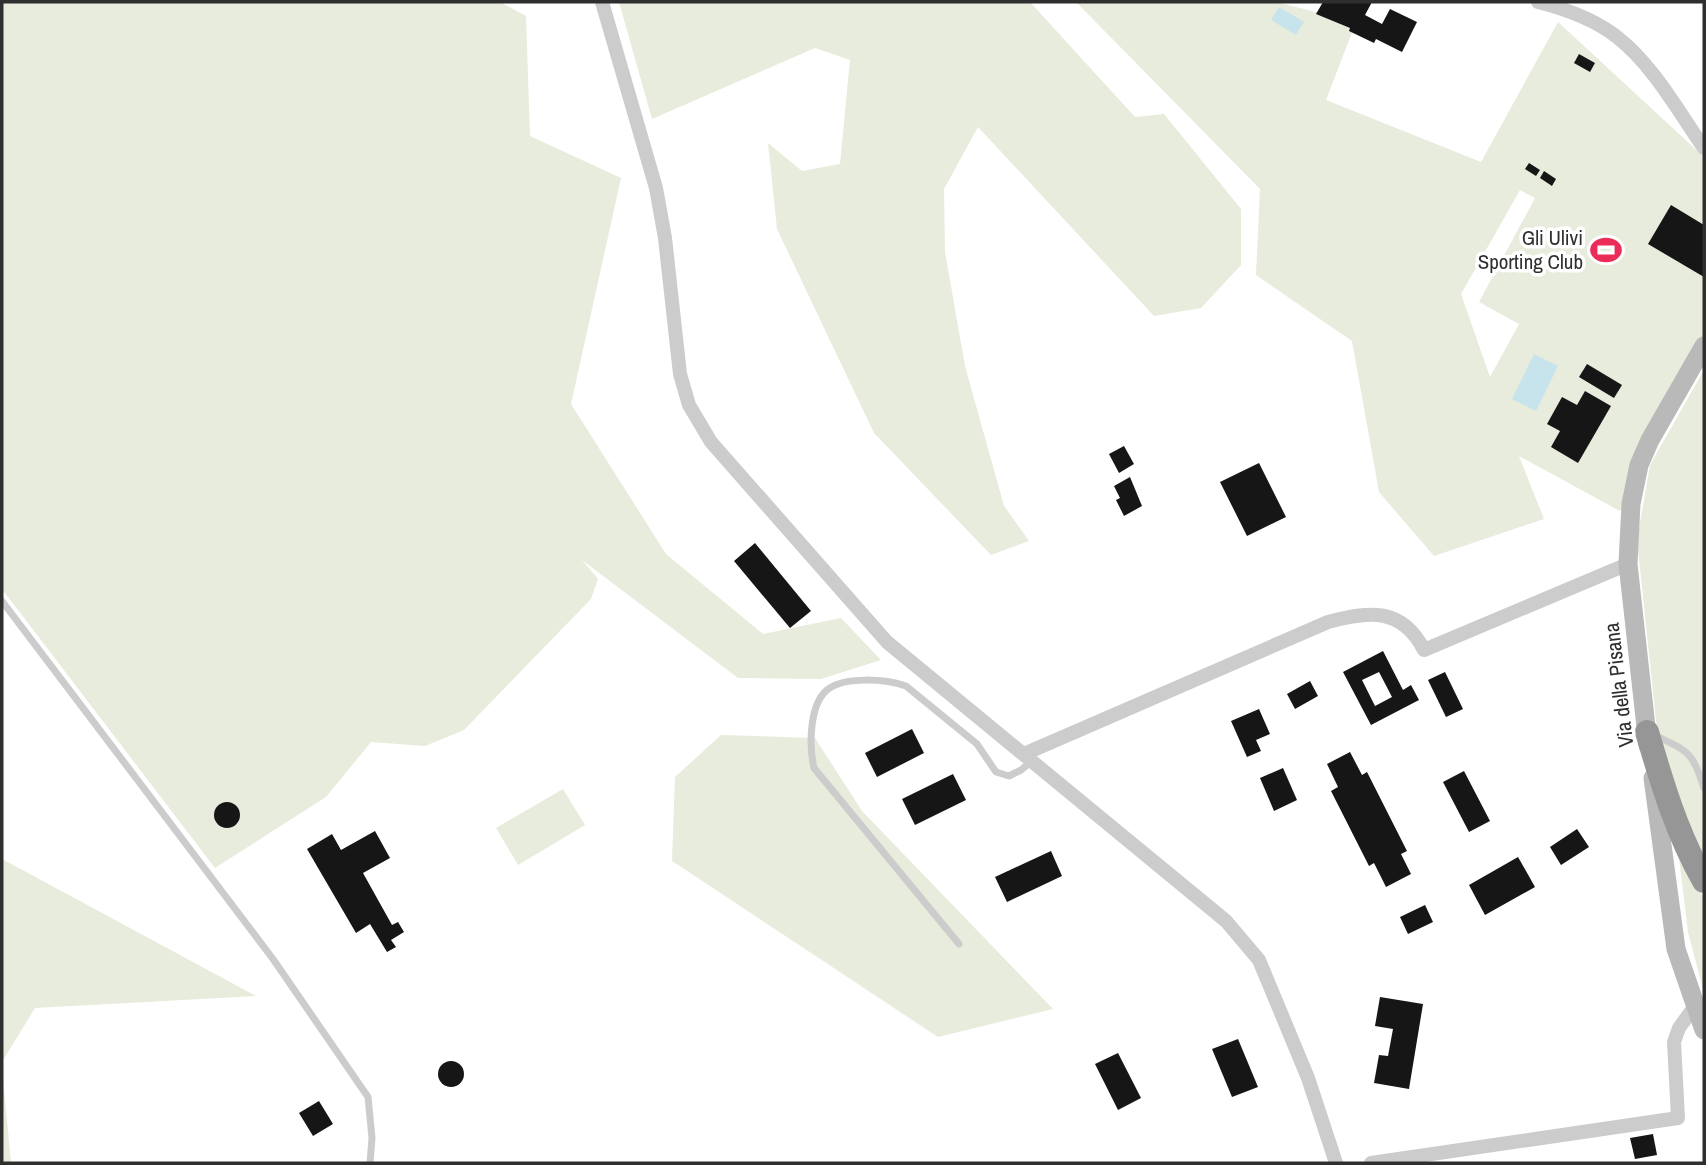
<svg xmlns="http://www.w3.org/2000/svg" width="1706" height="1165" viewBox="0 0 1706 1165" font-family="'Archivo Narrow',sans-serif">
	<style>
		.green { fill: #e7ecdc; fill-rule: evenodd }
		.water { fill: #c7e4ed }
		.building { fill: #161616; fill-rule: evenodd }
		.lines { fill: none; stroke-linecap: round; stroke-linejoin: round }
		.service { stroke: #ccc; stroke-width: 7 }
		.minor { stroke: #ccc; stroke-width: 14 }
		.secondary { stroke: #b9b9b9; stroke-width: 19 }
		.motorway { stroke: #969696; stroke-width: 24 }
		.labels { text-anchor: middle; stroke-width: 7; stroke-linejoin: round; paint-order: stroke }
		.poi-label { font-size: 21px; fill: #2f2f2f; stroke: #fff; text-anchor: end }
		.street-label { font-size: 21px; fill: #2f2f2f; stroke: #fff }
	</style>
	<rect width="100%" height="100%" fill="#fff"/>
	<g class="green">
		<polygon points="2,2 500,2 526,16 530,136 621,178 571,404 666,554 763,634 841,618 881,660 821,679 738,678 582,560 598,579 591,599 464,730 425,746 371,742 326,797 215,868 2,589"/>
		<polygon points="619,2 1030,2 1135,117 1164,114 1241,209 1241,265 1201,308 1154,316 978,127 944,189 945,252 965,366 1004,506 1029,541 991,555 874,433 777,229 768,143 802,171 840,164 850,60 815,48 652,119"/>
		<path d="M1076,2h200l80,20 -30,78 155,62 77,-140 146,135v200l-84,154 -101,-55 25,63 -110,37 -55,-64 -27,-151 -96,-66 4,-86zM1520,190l15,8 -56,104 40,22 -29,53 -29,-83z"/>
		<polygon points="1704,370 1704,860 1691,842 1658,739 1637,540 1650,465"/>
		<polygon points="721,735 815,738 862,811 1053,1009 938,1037 672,861 675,777"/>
		<polygon points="563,789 585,825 518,865 496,828"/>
		<polygon points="1679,858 1704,898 1704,993 1688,932"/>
		<polygon points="2,859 256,996 35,1008 2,1062"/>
		<polygon points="2,1067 11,1163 2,1163"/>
	</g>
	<g class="water">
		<polygon points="1279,7 1304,22 1296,35 1271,20"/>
		<polygon points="1534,354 1558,366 1536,411 1512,399"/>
	</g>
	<g class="building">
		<polygon points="1323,2 1372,2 1365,15 1382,24 1390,9 1417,22 1402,52 1376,39 1374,43 1349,31 1350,28 1316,14"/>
		<polygon points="1579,54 1595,63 1590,72 1574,63"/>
		<polygon points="1529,163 1540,170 1536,176 1525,169"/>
		<polygon points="1544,171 1556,179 1552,186 1540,178"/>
		<polygon points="1671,205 1704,225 1704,277 1648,244"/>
		<polygon points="1587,364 1622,385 1614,398 1579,377"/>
		<polygon points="1585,391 1611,406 1578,463 1551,447 1560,431 1547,424 1562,397 1577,405"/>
		<polygon points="1124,446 1134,464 1119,473 1109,454"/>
		<polygon points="1259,463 1286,517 1247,536 1220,482"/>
		<polygon points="1130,477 1142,506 1124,516 1116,500 1120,498 1114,486"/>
		<polygon points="755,543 811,611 790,628 734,561"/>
		<path d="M1383,651l20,39 8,-5 8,15 -48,25 -28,-53zM1379,672l13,25 -17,9 -13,-26z"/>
		<polygon points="1445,672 1463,709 1446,717 1428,680"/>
		<polygon points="1310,681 1318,696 1295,709 1287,694"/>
		<polygon points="1259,709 1270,734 1256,740 1261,751 1247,757 1231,721"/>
		<polygon points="912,729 924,753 877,777 865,753"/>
		<polygon points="1350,752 1362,775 1367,772 1407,851 1401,854 1411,874 1386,887 1374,863 1369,866 1331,791 1338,787 1327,764"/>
		<polygon points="1283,768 1297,800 1274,811 1260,778"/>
		<polygon points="1464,771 1490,821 1469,832 1443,782"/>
		<polygon points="953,774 966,800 915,825 902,799"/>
		<circle cx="227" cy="815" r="13"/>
		<polygon points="1577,829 1589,847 1561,865 1550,847"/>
		<polygon points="375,831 390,858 363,873 392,925 398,922 404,932 391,940 396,947 387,952 370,924 356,933 307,849 332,834 341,850"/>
		<polygon points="1051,851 1062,876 1007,902 995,877"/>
		<polygon points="1518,857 1535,887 1485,915 1469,885"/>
		<polygon points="1425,905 1433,922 1408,934 1400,917"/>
		<polygon points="1380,997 1423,1004 1409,1089 1374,1083 1379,1055 1388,1056 1393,1029 1375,1026"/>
		<polygon points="1238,1039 1258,1087 1232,1097 1212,1049"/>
		<polygon points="1118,1053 1141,1098 1118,1110 1095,1064"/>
		<circle cx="451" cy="1074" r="13"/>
		<polygon points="319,1101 333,1124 313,1136 299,1113"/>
		<polygon points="1653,1134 1657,1155 1635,1159 1630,1138"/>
	</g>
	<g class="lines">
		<g class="service">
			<polyline points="2,601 273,959 368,1097 372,1138 370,1163"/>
			<path d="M1656,736c34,16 36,16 48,52"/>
			<path d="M959,944l-145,-176c-5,-21 -5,-63 13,-78 17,-14 59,-11 79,-4l71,58 19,28 13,4 12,-6 11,-9"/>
		</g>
		<g class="minor">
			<polyline points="602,2 656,188 665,238 680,374 689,405 711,442 887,642 1226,921 1259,960 1308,1078 1336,1163"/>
			<path d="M1538,2c28,7 56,17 79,35 36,28 61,74 87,111"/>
			<path d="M1024,754l304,-132c41,-11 74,-15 96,28l204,-86"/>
			<polyline points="1371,1163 1678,1118 1674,1042 1679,1028 1695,1006"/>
		</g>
		<g class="secondary">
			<polyline points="1648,745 1628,564 1631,504 1639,465 1650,440 1704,346"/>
			<polyline points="1653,778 1676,949 1704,1030"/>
		</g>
		<path class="motorway" d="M1647,732c15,51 30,102 57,149"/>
	</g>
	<defs>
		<symbol id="stadium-bare" viewBox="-9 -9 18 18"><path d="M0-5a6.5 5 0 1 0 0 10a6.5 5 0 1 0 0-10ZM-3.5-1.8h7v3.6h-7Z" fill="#eb2b58" stroke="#fff" stroke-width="2.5" paint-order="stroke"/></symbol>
	</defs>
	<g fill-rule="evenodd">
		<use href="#stadium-bare" x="1584" y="228" width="44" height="44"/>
	</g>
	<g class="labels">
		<g class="poi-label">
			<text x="1583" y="245">Gli Ulivi<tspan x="1583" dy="24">Sporting Club</tspan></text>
		</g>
		<g class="street-label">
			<text transform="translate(1619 685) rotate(-97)" y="7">Via della Pisana</text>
		</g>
	</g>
	<rect width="1706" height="1165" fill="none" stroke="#2f2f2f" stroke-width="7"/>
</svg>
